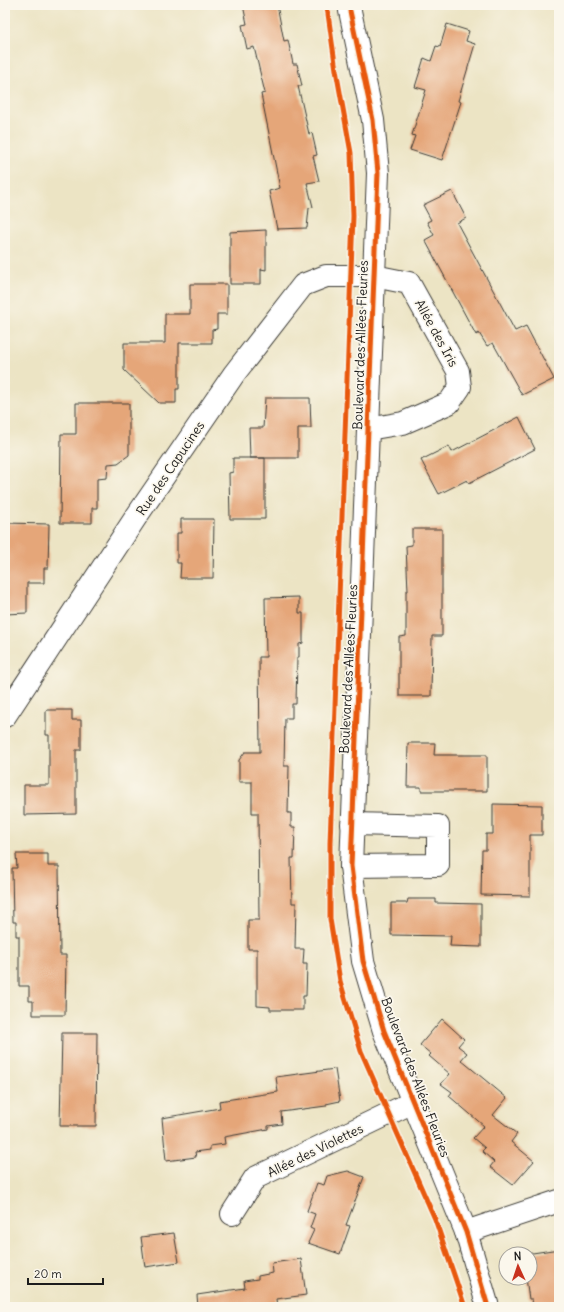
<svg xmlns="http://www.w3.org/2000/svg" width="564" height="1312" viewBox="0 0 564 1312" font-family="Delius,sans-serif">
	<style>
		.building { fill: #e5a679 }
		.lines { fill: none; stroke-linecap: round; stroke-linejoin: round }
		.minor-casing { stroke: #3b3a35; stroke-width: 24 }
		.minor { stroke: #fff; stroke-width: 22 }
		.cycleway-casing { stroke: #fbf7ec; stroke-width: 8 }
		.cycleway { stroke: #e8590c; stroke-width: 5 }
		.labels { text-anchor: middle; stroke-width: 3.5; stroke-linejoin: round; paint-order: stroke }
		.street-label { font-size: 13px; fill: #1c1c1c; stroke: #fbf7ec }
	</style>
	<rect width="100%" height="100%" fill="#fbf7ec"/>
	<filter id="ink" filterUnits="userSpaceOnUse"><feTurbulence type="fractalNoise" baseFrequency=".025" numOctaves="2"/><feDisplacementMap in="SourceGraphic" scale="8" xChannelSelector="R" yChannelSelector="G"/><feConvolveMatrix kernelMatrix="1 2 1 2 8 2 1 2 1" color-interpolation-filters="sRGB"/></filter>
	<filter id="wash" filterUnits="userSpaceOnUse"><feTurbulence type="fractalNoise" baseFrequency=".012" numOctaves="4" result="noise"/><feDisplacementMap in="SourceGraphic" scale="16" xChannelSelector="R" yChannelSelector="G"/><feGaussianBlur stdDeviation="0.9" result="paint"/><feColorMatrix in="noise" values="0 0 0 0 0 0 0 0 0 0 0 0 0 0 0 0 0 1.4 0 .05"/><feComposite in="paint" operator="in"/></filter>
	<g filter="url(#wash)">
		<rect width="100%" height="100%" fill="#ece4c4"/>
		<g id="blocks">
			<g class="building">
				<polygon points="243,5 277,5 284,41 288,40 293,64 297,64 302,86 298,86 309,134 312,133 317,155 313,156 319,181 307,183 313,207 309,208 307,228 277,229 269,191 280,188 261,94 265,93 254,47 247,49 242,25 247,24"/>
				<polygon points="447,24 469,31 466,41 475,44 458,101 461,102 442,160 410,150 415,136 412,135 426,90 415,87 424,58 431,61 436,46 440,47"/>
				<polygon points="452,191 466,218 457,223 515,331 526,326 554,379 522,395 493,343 487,346 479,333 476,335 425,240 434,235 427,222 431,220 423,205"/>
				<polygon points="266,230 266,270 261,269 261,284 230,284 230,232"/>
				<polygon points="190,284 227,284 227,314 217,314 217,329 212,330 212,343 179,343 179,389 176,389 176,403 159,403 124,370 124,343 165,343 165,314 190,314"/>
				<polygon points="265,398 310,398 311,428 298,428 298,458 250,458 249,428 263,428"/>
				<polygon points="76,403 129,403 129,455 118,463 108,464 107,478 97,479 97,508 92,508 92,523 60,523 61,434 76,434"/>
				<polygon points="519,417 535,449 469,483 467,480 439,494 421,460 449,446 452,452"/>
				<polygon points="233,458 265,458 265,519 230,519 229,473 233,472"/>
				<polygon points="181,519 214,519 213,578 180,578 181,563 177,563 177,533 181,533"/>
				<polygon points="5,523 49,524 48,568 44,568 44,583 27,583 27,613 5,614"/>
				<polygon points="412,529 442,529 442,636 432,636 431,696 399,696 399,637 406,636 406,591 408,591 406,546 412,545"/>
				<polygon points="299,597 299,613 303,613 303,643 299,644 299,657 297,657 296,704 292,704 292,718 285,718 284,766 289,766 288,813 291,813 291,827 295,827 294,858 291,858 292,903 296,903 295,949 304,949 303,964 307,964 306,996 303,996 303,1010 270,1010 270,1007 257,1006 257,949 248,949 248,920 259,920 258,813 252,813 252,782 239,782 239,760 245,752 260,752 259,657 266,657 265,598"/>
				<polygon points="46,710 72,710 72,720 81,720 81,750 76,750 76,814 24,815 24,785 49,785 49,735 46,735"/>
				<polygon points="408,743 435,743 434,755 487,755 487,791 421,791 421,787 407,787"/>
				<polygon points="493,804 542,805 542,835 530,835 530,896 481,895 482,850 486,850 486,834 493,834"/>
				<polygon points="16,854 48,854 48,866 59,866 60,955 66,955 65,1015 33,1015 33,1001 29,1001 29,986 19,986 19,936 16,936 16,922 13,922 12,868 17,868"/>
				<polygon points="408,899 436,899 436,903 481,904 481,947 450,946 451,936 391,935 391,903 407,903"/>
				<polygon points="442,1019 464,1039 458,1046 467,1053 461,1060 507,1098 493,1115 517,1134 511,1142 534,1161 513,1185 490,1167 494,1162 482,1151 485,1148 473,1138 484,1126 449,1096 452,1092 441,1084 450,1074 429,1056 431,1054 420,1045"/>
				<polygon points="62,1033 97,1033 96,1126 60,1126"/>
				<polygon points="335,1069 340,1101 326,1104 326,1106 281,1112 282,1124 268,1126 268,1129 224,1137 225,1144 210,1146 210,1150 195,1152 196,1157 166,1161 162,1118 220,1108 219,1101 278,1092 276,1077"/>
				<polygon points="348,1171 364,1177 346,1225 350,1226 340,1254 308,1243 314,1230 310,1228 315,1214 307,1211 317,1183 324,1185 327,1176"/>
				<polygon points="174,1233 179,1262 145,1267 141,1237"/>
				<polygon points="559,1249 559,1307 533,1307 532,1299 529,1299 526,1278 530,1278 530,1254 526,1254"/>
				<polygon points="301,1259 306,1295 276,1299 277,1307 198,1307 197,1295 245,1288 244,1281 258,1279 258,1276 273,1273 272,1263"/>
			</g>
		</g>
	</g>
	<g filter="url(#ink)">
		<use href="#blocks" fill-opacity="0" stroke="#3b3a35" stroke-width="1"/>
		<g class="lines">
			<defs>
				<g id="minor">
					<polyline points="350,11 373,120 378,173 351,866 363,961 384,1031 466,1232 488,1307"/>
					<polyline points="5,716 136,517 234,374 303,285 326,276 374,276 409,283 458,371 460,387 449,403 403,423 368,429"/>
					<polyline points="351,866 438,865 438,826 352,824"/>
					<polyline points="232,1214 255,1178 413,1102"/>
					<polyline points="466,1232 559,1201"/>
				</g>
			</defs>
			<use href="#minor" class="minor-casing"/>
			<use href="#minor" class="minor"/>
			<defs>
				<g id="cycleway">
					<polyline points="334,5 327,7 336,70 351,153 353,216 330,843 330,919 340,981 361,1051 435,1219 465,1307"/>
					<polyline points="350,11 373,120 378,173 351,866 363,961 384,1031 466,1232 488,1307"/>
				</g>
			</defs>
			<use href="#cycleway" class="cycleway-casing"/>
			<use href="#cycleway" class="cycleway"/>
		</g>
	</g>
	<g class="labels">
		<g class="street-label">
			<text transform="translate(437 333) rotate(61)" y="5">Allée des Iris</text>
			<text transform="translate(360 345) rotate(-88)" y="5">Boulevard des Allées Fleuries</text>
			<text transform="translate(170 468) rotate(-56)" y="5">Rue des Capucines</text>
			<text transform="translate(348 669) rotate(-87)" y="5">Boulevard des Allées Fleuries</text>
			<text transform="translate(416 1077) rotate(69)" y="5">Boulevard des Allées Fleuries</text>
			<text transform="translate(315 1150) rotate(-26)" y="5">Allée des Violettes</text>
		</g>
	</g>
	<rect width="564" height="1312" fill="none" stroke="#fbf7ec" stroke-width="20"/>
	<g transform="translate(518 1266) rotate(357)"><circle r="19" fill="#fbf7ec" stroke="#a29f99"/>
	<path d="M0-3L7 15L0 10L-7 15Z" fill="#c8321e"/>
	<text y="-6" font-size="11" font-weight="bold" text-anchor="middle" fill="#1c1c1c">N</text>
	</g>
	<path d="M28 1278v6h75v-6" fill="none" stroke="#1c1c1c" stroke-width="2"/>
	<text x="34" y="1278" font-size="12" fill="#1c1c1c" stroke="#fbf7ec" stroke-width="3" paint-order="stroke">20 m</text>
</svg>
